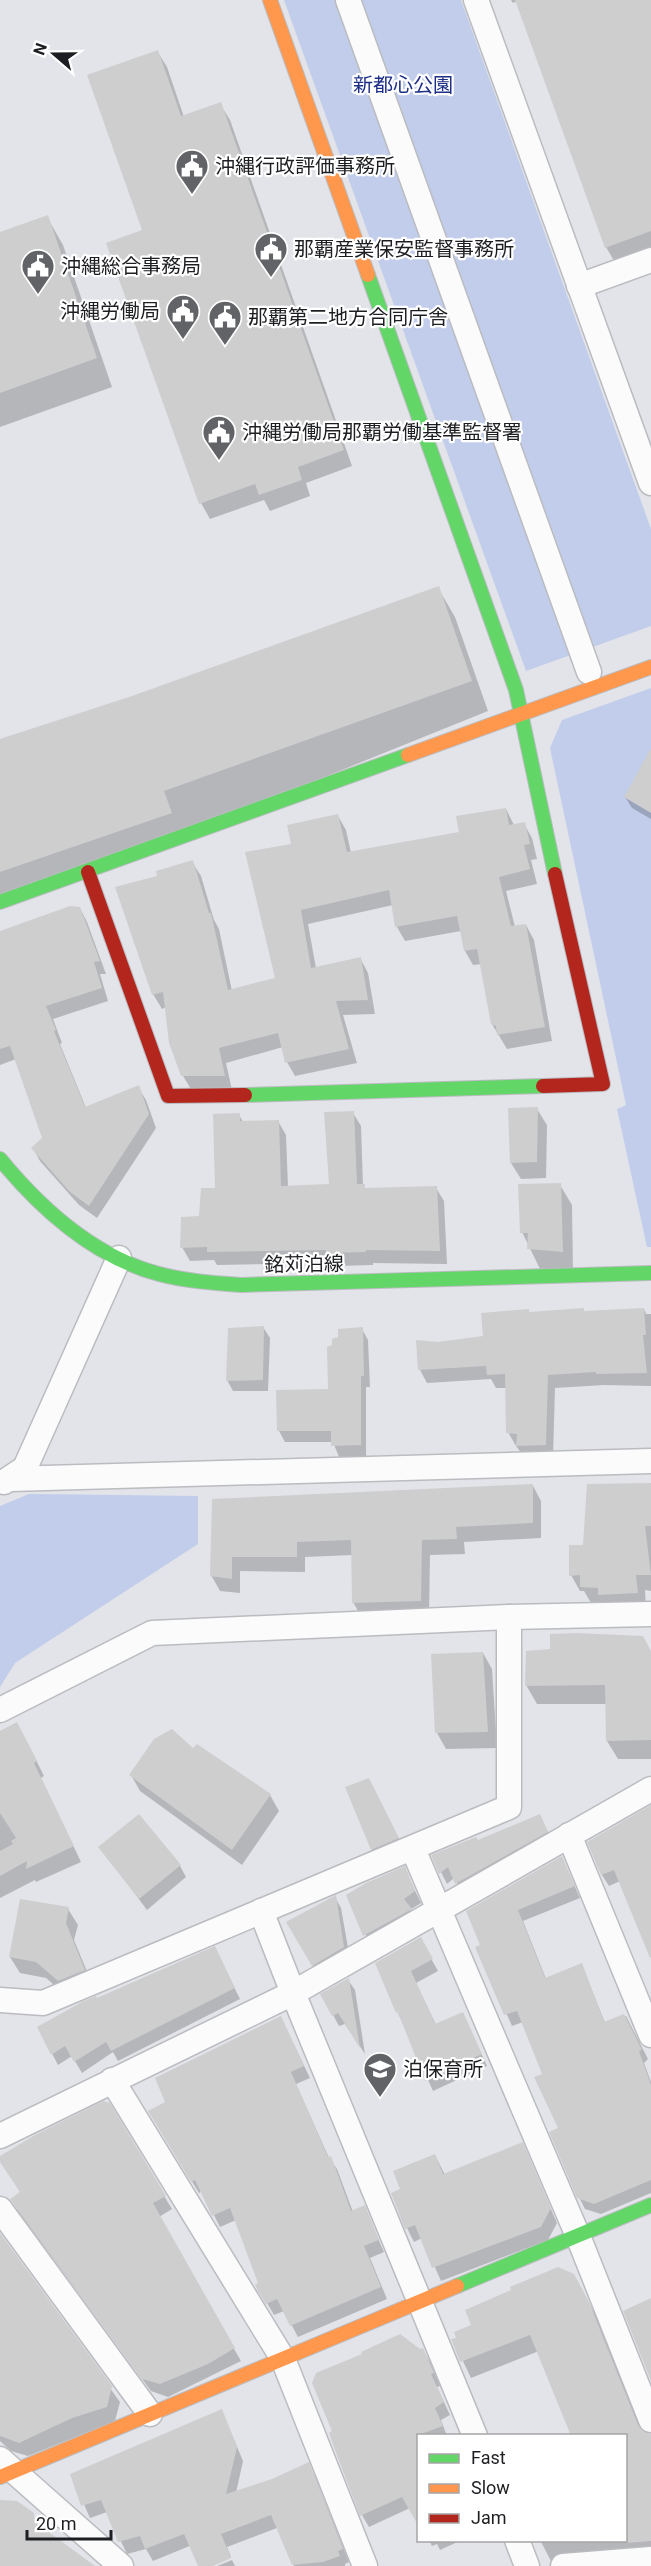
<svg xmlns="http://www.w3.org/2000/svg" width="651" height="2566" viewBox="0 0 651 2566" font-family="Roboto,'Noto Sans JP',sans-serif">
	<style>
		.green { fill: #c1cdeb }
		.shadow { fill: #0003 }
		.building { fill: #cececf }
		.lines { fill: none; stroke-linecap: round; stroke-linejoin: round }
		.street-casing { stroke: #babcc0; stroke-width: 27 }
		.fast-casing { stroke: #babcc0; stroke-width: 16 }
		.slow-casing { stroke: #babcc0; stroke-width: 16 }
		.jam-casing { stroke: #babcc0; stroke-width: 16 }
		.street { stroke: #fbfbfc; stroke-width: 24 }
		.fast { stroke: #63d668; stroke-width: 14 }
		.slow { stroke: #ff974d; stroke-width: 14 }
		.jam { stroke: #b3261e; stroke-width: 14 }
		.labels { text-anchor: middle; stroke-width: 4.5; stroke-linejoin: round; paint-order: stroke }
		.park-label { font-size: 20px; fill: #1d2f86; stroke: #fff }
		.poi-label { font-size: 20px; fill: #1d1e21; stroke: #fff; text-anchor: start }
		.street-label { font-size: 20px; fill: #1d1e21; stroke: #fff }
	</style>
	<rect width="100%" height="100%" fill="#e2e4e9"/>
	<g class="green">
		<polygon points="284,0 461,0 651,529 651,626 526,671"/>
		<polygon points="651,688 651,1247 647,1247 617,1109 626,1105 550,748 562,720"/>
		<polygon points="29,1494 198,1496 198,1544 15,1663 0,1687 0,1506"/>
	</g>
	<g class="shadow">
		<polygon points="511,0 651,0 651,254 617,266 606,247 517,1 513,3"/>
		<polygon points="157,51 167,67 184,117 220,104 230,120 352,466 306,483 310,496 270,511 264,500 210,519 201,503 108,244 144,231"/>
		<polygon points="47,217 63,245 112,387 0,427 0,233"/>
		<polygon points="438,588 455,617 488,711 0,908 0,742 132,697"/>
		<polygon points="651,777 651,819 632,808 625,797"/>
		<polygon points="506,809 514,825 524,824 532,838 537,859 531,860 537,884 506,891 515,927 526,925 534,940 552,1041 507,1049 492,1024 482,964 473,965 465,951 461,931 405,941 397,927 393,905 308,924 316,968 360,958 368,973 375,1014 343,1015 357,1063 295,1076 287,1062 283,1047 226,1063 232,1090 192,1091 183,1076 171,1043 166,1007 162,1009 153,994 159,877 192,862 201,876 214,920 219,929 232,991 277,979 293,845 338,816 346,830 351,853 461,833"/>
		<polygon points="80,908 87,922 106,974 100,974 108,1001 53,1019 62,1043 60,1044 86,1108 138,1087 146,1100 156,1128 97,1218 79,1205 40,1161 33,1148 43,1138 16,1059 0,1065 0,932"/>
		<polygon points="537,1109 547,1125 546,1178 521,1179 511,1163"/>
		<polygon points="353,1113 361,1126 363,1186 366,1190 436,1188 444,1201 447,1264 373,1263 373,1265 336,1266 334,1263 217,1265 214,1260 190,1261 182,1247 217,1189 239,1115 243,1122 278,1121 286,1135 288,1187 331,1186"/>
		<polygon points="560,1185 572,1205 573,1272 540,1269 522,1232"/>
		<polygon points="644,1309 646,1314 651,1314 651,1386 604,1385 555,1388 553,1458 526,1459 516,1446 508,1432 507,1388 496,1388 491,1379 427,1383 420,1370 439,1344 485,1337 530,1314"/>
		<polygon points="263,1327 270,1338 268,1391 233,1391 227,1380"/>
		<polygon points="362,1329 368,1340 370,1387 366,1387 366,1456 339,1457 333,1442 285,1442 279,1431 329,1391"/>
		<polygon points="651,1485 651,1591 645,1590 646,1609 591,1603 584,1591 580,1591 571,1575 584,1546"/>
		<polygon points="533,1486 541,1501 541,1538 464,1542 465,1554 430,1555 429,1615 362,1618 353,1602 353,1555 305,1557 305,1572 240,1571 240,1593 220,1591 211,1575 213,1500"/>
		<polygon points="651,1651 651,1759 618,1759 607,1741 607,1704 537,1704 526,1685"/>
		<polygon points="483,1653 492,1669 497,1748 446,1749 437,1733"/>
		<polygon points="0,1732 25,1738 44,1776 41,1778 81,1862 36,1882 35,1880 0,1898"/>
		<polygon points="193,1750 270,1795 279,1811 242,1865 140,1791 131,1775"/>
		<polygon points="375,1791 404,1849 378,1860 372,1849"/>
		<polygon points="651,1807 651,1958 620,1881 609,1886 602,1875"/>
		<polygon points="139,1816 180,1866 186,1877 147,1910 100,1847"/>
		<polygon points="540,1816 553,1843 463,1894 454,1878 447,1884 433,1856 477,1842"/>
		<polygon points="562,1858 580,1898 523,1921 546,1979 582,1965 605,2023 626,2016 648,2059 644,2063 651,2082 651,2193 601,2214 585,2209 579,2197 543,2074 523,2022 512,2026 477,1948 482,1945"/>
		<polygon points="404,1868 421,1903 410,1910 417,1921 371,1947 348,1895"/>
		<polygon points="335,1897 341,1908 350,1959 319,1976 289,1923"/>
		<polygon points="68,1909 78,1925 74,1940 93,1986 68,1997 46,1978 20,1973 10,1957"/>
		<polygon points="420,1939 438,1971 416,1983 436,2025 468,2025 487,2066 433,2091 398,2013 405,2010 397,2011"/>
		<polygon points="220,1959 240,1999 118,2061 113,2052 82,2073 72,2056 58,2065 39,2028 96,2000"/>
		<polygon points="348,1980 355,1990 365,2054 345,2024 339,2026 322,1994"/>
		<polygon points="287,2030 310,2078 296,2084 329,2158 337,2169 353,2212 364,2207 384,2252 370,2258 387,2299 298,2337 284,2311 274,2315 259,2289 260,2283 236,2220 220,2227 202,2191 199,2193 150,2112"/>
		<polygon points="109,2105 172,2209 159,2217 241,2361 168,2397 151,2391 19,2212 12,2200 21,2193 0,2160 0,2158"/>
		<polygon points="522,2144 557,2223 548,2240 441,2281 422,2238 414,2242 407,2228 402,2190 435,2155 445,2175"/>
		<polygon points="0,2235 120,2402 115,2421 28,2456 11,2451 0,2441"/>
		<polygon points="583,2292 598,2320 641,2430 651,2435 651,2562 560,2566 551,2561 540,2540 626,2540 626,2436 539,2351 471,2378 453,2340"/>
		<polygon points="420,2350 423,2350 430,2362 440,2386 437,2387 450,2415 441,2420 447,2436 418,2436 418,2522 410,2508 369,2527 362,2515"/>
		<polygon points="222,2411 243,2461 236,2493 273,2480 308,2464 315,2477 349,2562 345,2564 345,2566 294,2566 277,2528 227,2547 231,2557 209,2566 200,2566 192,2545 153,2561 146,2549 127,2554 107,2512 90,2518 71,2475"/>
		<polygon points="429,2540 462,2540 440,2550 437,2544 432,2546"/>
		<polygon points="232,2560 235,2566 217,2566"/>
	</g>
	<g class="building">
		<polygon points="515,0 651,0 651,231 605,248"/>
		<polygon points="158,50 181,116 221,102 344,450 298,467 302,480 259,495 255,484 199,504 106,243 142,230 87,75"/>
		<polygon points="48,215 97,358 0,393 0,232"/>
		<polygon points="439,586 472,681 164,791 172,813 0,872 0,739 132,696"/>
		<polygon points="651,748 651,813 624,797"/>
		<polygon points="506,808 509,825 525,822 530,844 524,845 530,869 499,877 511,926 526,924 545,1027 497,1035 496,1026 491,1024 477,949 464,951 457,916 395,927 389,890 301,910 311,968 361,957 368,1000 336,1001 349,1049 285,1063 278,1033 219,1048 225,1076 181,1076 169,1043 163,992 152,995 115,887 157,876 156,871 193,860 209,913 211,913 228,990 275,978 245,852 291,844 287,825 338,814 347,852 459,832 456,816"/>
		<polygon points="70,906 80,907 100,961 94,962 102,988 46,1006 56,1030 54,1031 85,1107 139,1085 149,1114 89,1206 70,1192 31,1148 42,1138 10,1046 0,1049 0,931"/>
		<polygon points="538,1107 537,1162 510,1163 508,1108"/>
		<polygon points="354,1111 357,1184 365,1184 365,1188 437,1186 440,1251 366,1250 366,1252 326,1253 326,1250 207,1252 207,1247 180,1248 181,1217 199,1216 201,1188 215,1188 213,1114 240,1113 240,1121 279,1120 281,1186 329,1184 324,1112"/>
		<polygon points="561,1183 563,1252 527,1249 528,1233 520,1233 518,1184"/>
		<polygon points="584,1308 584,1311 644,1308 646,1335 643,1335 647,1373 596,1374 596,1372 548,1375 546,1445 516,1446 517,1434 506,1433 505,1374 487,1375 486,1366 418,1370 416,1340 438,1342 483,1336 481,1313 529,1309 529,1312"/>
		<polygon points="264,1326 263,1380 226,1381 228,1328"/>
		<polygon points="363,1327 364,1376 361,1376 361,1445 331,1446 331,1431 277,1431 276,1390 328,1389 327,1347 332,1345 332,1339 338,1337 338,1329"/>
		<polygon points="651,1483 651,1526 645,1526 651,1575 636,1575 638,1593 598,1595 598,1588 580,1587 580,1575 569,1576 569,1545 583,1545 587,1484"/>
		<polygon points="533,1484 533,1523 456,1527 457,1539 422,1540 421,1601 352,1603 351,1540 297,1542 297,1557 232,1557 232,1579 210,1576 212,1499"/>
		<polygon points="576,1633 643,1636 651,1651 651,1740 606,1741 605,1685 525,1686 526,1651 550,1649 550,1634"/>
		<polygon points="483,1652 488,1732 435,1733 431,1654"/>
		<polygon points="17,1722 37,1761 34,1763 74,1846 26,1869 27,1861 0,1876 0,1851 13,1844 11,1841 16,1838 0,1813 0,1731"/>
		<polygon points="172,1729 193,1748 197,1744 271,1794 232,1850 129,1775 154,1739"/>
		<polygon points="369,1778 399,1838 371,1850 345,1787"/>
		<polygon points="651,1805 651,1957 650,1958 614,1870 601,1875 587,1842"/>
		<polygon points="139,1814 181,1865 139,1899 98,1847"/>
		<polygon points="540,1814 548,1832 455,1884 448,1867 439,1874 431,1855 476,1837 478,1840"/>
		<polygon points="562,1856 575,1886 518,1910 545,1978 582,1963 604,2022 624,2014 642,2050 639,2051 651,2085 651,2180 594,2204 577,2198 549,2132 558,2128 534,2077 542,2074 517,2011 504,2015 475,1947 480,1945 466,1911"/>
		<polygon points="405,1866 415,1891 404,1899 412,1909 363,1936 346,1895 366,1883"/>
		<polygon points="336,1895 344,1947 312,1966 286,1922"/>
		<polygon points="20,1899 69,1907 66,1923 85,1970 58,1981 36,1962 9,1957"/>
		<polygon points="421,1937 433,1959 411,1971 435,2024 463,2012 482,2054 425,2081 398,2012 396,2013 375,1963"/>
		<polygon points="215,1946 235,1988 111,2051 106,2042 74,2062 65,2046 51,2055 37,2027 82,2002 96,1996 97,1998"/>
		<polygon points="349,1978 360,2048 338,2013 332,2016 320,1994"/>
		<polygon points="281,2016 304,2066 291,2072 328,2157 331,2156 351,2211 365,2205 379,2240 364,2246 381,2287 290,2326 277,2299 266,2304 257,2290 255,2284 258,2283 230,2208 212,2216 195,2180 191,2182 148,2111 165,2102 155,2078"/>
		<polygon points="103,2101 110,2103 166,2196 153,2203 235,2348 208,2364 160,2384 142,2379 10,2199 20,2192 0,2162 0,2156 35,2135"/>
		<polygon points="523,2142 551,2208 541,2227 432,2268 415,2225 405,2229 391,2193 400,2189 393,2171 435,2154 443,2174"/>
		<polygon points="0,2233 112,2386 107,2407 72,2418 19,2443 0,2436"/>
		<polygon points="558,2267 574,2274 589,2302 638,2425 643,2431 651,2434 651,2541 626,2543 626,2436 571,2436 530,2335 460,2362 451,2339 456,2338 454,2332 471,2325 465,2310 511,2290 510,2287"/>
		<polygon points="651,2298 651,2381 623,2311"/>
		<polygon points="400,2334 420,2349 423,2348 434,2373 431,2374 444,2402 435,2408 443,2426 418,2435 418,2525 402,2497 360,2516 335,2450 329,2433 332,2431 312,2383 316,2373 362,2354 361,2352"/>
		<polygon points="222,2409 237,2447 226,2494 272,2479 309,2462 343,2549 338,2551 340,2556 323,2562 292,2565 271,2515 221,2534 231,2558 213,2566 198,2566 184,2534 145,2549 140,2536 118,2542 101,2500 81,2506 70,2474"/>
		<polygon points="0,2500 17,2501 34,2513 35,2522 95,2566 0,2566"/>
	</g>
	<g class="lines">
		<defs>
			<g id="street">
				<polyline points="348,0 589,672"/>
				<polyline points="476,0 651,483"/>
				<polyline points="579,286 651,260"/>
				<polyline points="10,1479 651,1461"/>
				<polyline points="4,1482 25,1468 119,1258"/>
				<polyline points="0,1710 152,1633 509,1617 651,1614"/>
				<polyline points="569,1835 651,2035"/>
				<polyline points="413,1849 578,2236 651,2420"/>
				<polyline points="261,1911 293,1993 475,2436"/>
				<polyline points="0,2000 43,2003 509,1807 509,1617"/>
				<polyline points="112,2080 283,2359 365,2566"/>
				<polyline points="0,2136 293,1993 651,1789"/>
				<polyline points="0,2209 150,2414"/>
				<polyline points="0,2459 121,2566"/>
				<polyline points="517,2540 527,2566"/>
				<polyline points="563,2566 651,2559"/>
			</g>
			<g id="fast">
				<polyline points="368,275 516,690 555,874"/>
				<polyline points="0,902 408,755"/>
				<polyline points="245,1095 543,1086"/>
				<path d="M0,1159c41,50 94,98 159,115 26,7 54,9 82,11l410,-12"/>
				<polyline points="457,2286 651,2205"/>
			</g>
			<g id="slow">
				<polyline points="270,0 368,275"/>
				<polyline points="408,755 651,667"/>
				<polyline points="0,2477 457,2286"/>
			</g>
			<g id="jam">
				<polyline points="88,872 168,1096 245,1095"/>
				<polyline points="543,1086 603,1084 555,874"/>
			</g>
		</defs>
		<use href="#street" class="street-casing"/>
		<use href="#fast" class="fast-casing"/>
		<use href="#slow" class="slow-casing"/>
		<use href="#jam" class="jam-casing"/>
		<use href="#street" class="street"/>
		<use href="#fast" class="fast"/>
		<use href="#slow" class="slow"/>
		<use href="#jam" class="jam"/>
	</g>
	<defs>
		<symbol id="civic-pin" viewBox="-11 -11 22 30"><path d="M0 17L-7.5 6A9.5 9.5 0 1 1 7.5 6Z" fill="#626367" stroke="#fff"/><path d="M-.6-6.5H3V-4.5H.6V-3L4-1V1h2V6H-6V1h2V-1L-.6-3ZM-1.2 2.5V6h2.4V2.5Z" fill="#fff"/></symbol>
		<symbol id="school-pin" viewBox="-11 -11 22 30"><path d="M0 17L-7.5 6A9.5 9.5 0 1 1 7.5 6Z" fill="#626367" stroke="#fff"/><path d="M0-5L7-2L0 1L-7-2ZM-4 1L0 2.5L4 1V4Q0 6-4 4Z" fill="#fff"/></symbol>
	</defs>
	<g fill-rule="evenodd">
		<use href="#civic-pin" x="173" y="147" width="38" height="52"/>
		<use href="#civic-pin" x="252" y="230" width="38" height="52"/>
		<use href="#civic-pin" x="19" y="247" width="38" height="52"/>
		<use href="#civic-pin" x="164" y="292" width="38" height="52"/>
		<use href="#civic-pin" x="206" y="298" width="38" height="52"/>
		<use href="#civic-pin" x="200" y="413" width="38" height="52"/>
		<use href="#school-pin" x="361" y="2050" width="38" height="52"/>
	</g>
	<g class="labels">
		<g class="park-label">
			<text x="403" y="92">新都心公園</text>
		</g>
		<g class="poi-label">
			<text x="215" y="173">沖縄行政評価事務所</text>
			<text x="294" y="256">那覇産業保安監督事務所</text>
			<text x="61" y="273">沖縄総合事務局</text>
			<text x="160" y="318" text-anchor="end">沖縄労働局</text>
			<text x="248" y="324">那覇第二地方合同庁舎</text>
			<text x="242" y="439">沖縄労働局那覇労働基準監督署</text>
			<text x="403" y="2076">泊保育所</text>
		</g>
		<g class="street-label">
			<text transform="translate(304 1264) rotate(-1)" y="7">銘苅泊線</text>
		</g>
	</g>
	<rect x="417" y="2434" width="210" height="108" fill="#ffffff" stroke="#a5a5a6" stroke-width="1.5"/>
	<rect x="429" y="2454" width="30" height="9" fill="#63d668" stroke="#a5a5a6" stroke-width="1.5"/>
	<text x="471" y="2464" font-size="18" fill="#1d1e21">Fast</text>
	<rect x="429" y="2484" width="30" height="9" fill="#ff974d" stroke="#a5a5a6" stroke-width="1.5"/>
	<text x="471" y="2494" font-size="18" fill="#1d1e21">Slow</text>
	<rect x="429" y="2514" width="30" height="9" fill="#b3261e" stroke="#a5a5a6" stroke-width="1.5"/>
	<text x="471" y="2524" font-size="18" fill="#1d1e21">Jam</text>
	<g transform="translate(54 54) rotate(290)" stroke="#ffffff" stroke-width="4.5" paint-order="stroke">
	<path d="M0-4.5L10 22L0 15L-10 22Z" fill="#1d1e21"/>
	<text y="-9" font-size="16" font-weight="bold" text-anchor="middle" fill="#1d1e21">N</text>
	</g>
	<path d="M27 2530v9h84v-9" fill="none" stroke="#1d1e21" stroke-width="3"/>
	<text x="36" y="2530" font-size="18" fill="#1d1e21" stroke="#ffffff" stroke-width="4.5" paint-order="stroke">20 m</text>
</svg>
